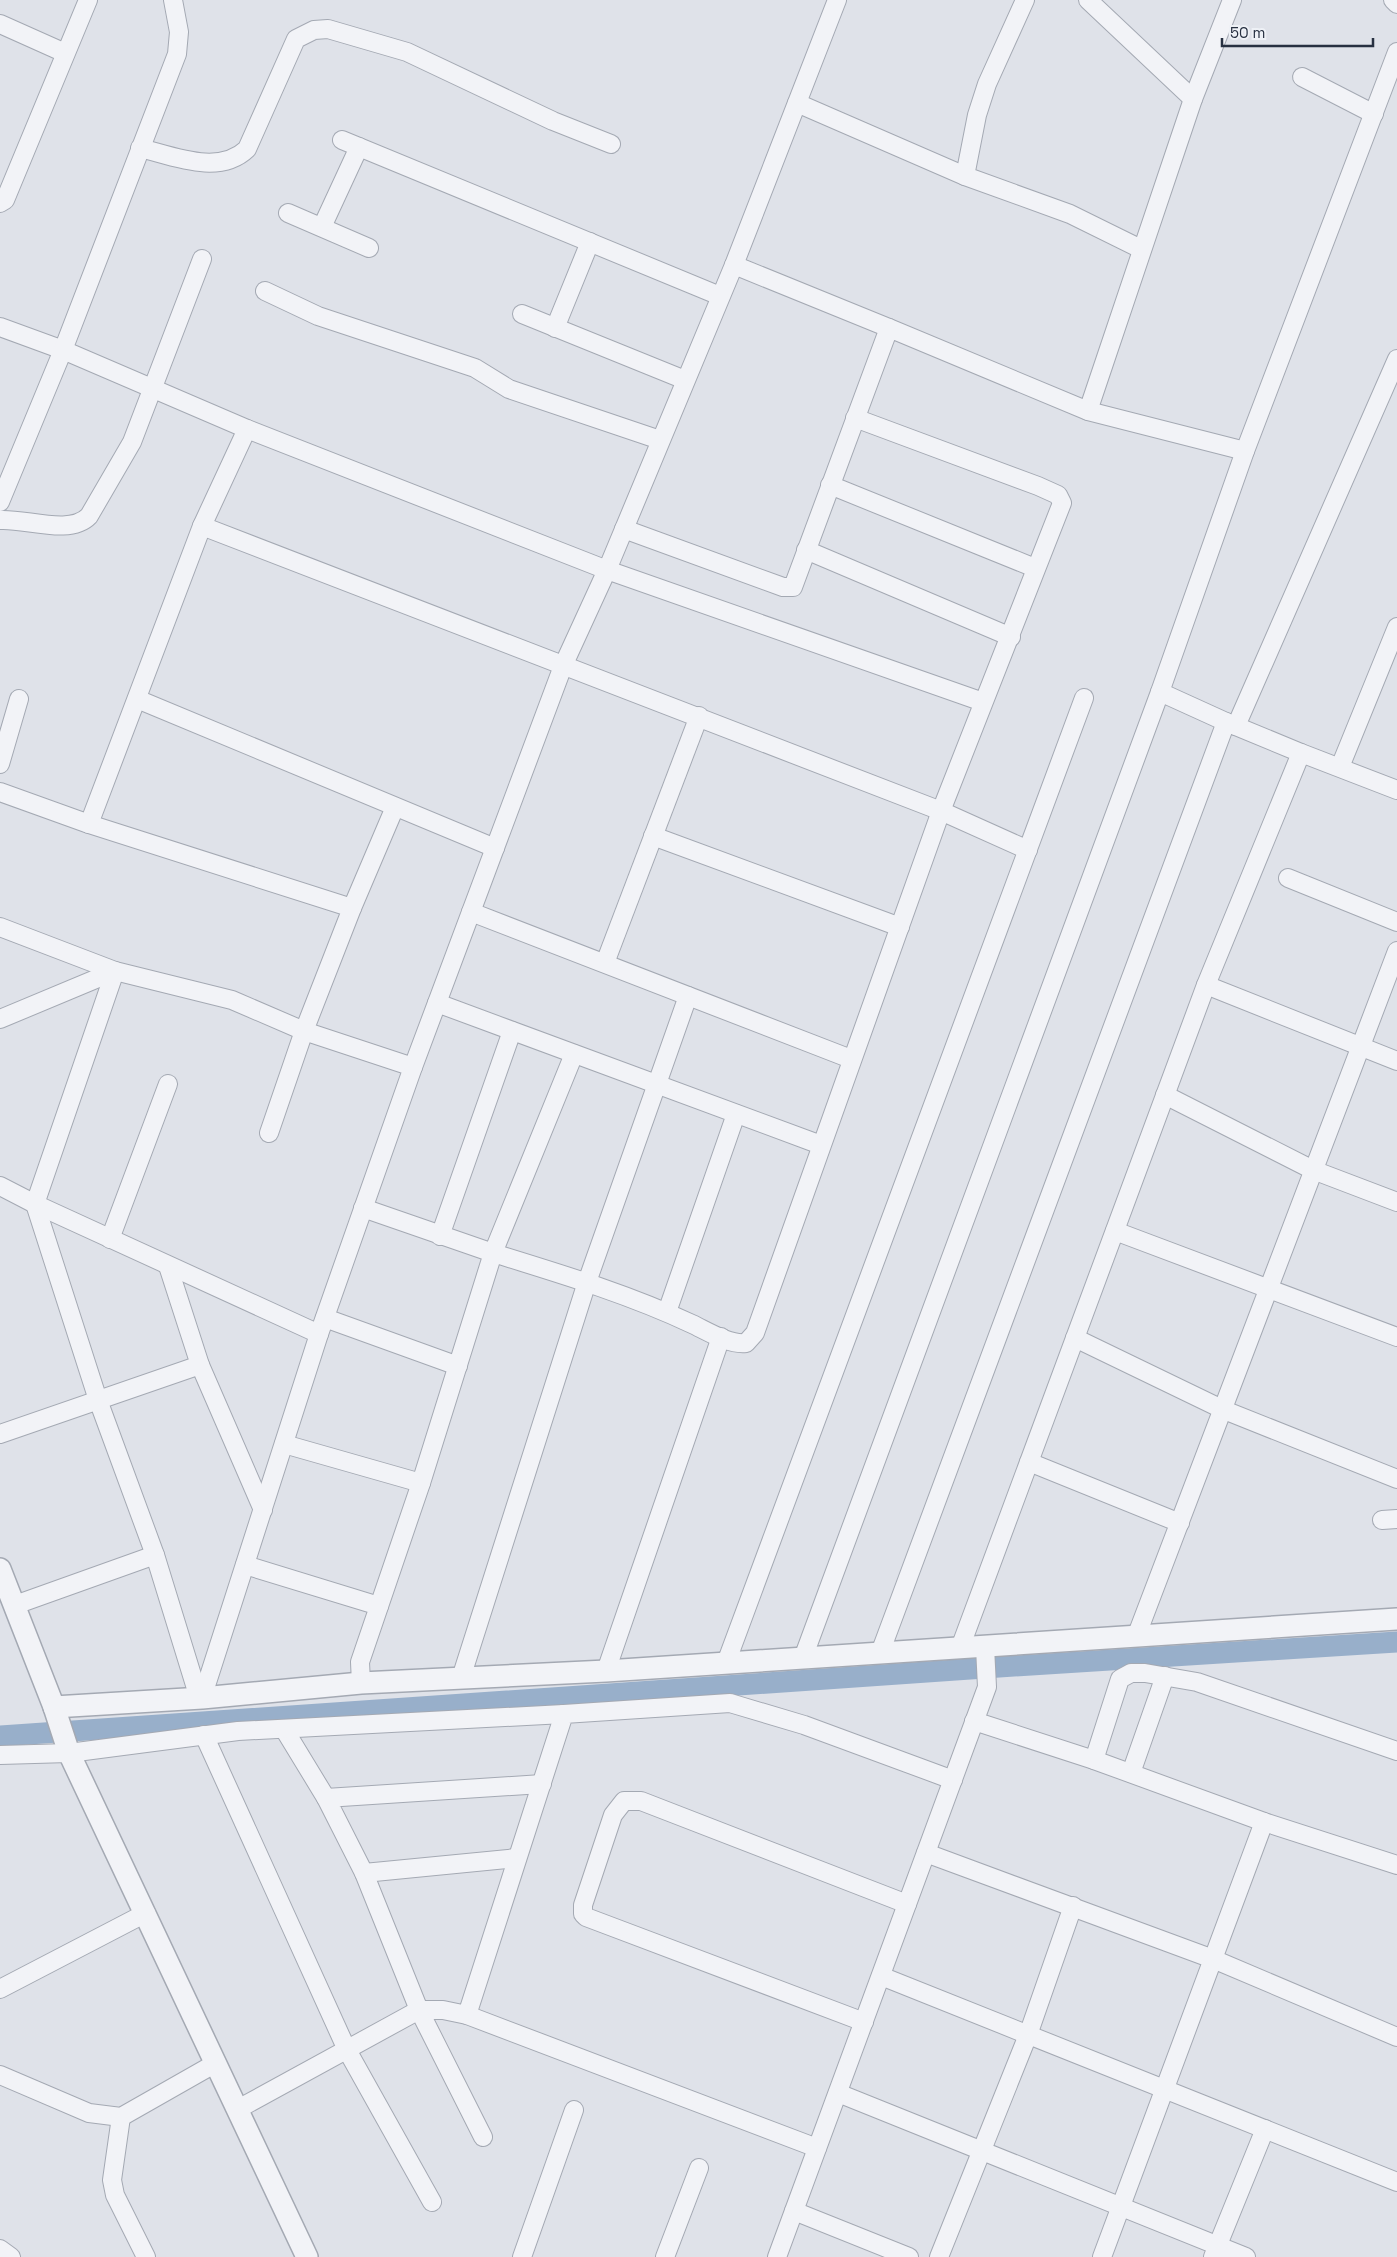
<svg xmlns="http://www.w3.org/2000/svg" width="1397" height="2257" viewBox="0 0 1397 2257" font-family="'Space Grotesk',sans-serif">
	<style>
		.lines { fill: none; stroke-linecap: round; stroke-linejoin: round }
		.canal { stroke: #98afca; stroke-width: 21 }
		.minor-casing { stroke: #a4a9b3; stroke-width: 20 }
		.tertiary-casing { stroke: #a4a9b3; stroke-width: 24 }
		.minor { stroke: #f2f3f7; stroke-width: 18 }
		.tertiary { stroke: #f2f3f7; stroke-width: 21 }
	</style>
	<rect width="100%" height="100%" fill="#dfe2e9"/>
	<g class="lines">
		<polyline class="canal" points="0,1736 999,1667 1397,1642"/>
		<defs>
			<g id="minor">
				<polyline points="1025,0 987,84 977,115 965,176 1070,214 1141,249"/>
				<polyline points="1088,0 1193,99"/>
				<polyline points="1393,0 1397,4"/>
				<polyline points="0,24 65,53"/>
				<polyline points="1302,77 1374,114"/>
				<polyline points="797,103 965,176"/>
				<polyline points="342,140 720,296"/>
				<path d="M140,148c33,8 79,28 107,1l49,-110 18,-9 14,-1 79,23 146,69 58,23"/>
				<polyline points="0,203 5,200 88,0"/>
				<polyline points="288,213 369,248"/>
				<polyline points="322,227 359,147"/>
				<polyline points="734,265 889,328"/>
				<polyline points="265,291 318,316 475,368 509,389 660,440"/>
				<polyline points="522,314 685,380"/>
				<polyline points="0,327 63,350 247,429 607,570 983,702"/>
				<polyline points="555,328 590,242"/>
				<polyline points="1088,411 1245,451"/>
				<polyline points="830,485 1035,568"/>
				<polyline points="0,502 63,350 177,54 179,32 173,0"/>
				<path d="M0,520c25,-2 70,16 89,-4l43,-74 70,-183"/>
				<polyline points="202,526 941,811 1028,850"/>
				<polyline points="624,529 783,587 793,587 889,328 1088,411 1193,99 1232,0"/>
				<polyline points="806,550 1011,637"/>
				<polyline points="1160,692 1245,451 1397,52"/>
				<polyline points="137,699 495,848"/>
				<polyline points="1236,726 1397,359"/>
				<polyline points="1301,753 1397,790"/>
				<polyline points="0,764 19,699"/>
				<polyline points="1340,767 1397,627"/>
				<polyline points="0,792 89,824 352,908 304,1031 269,1133"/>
				<polyline points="89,824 202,526 247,429"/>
				<polyline points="653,836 900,927"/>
				<polyline points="1288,878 1397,922"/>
				<polyline points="352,908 395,807"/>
				<polyline points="471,912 851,1059"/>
				<polyline points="0,927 115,971 35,1204 98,1400 155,1555 199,1698"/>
				<polyline points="605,963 699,716"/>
				<polyline points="1206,985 1397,1061"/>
				<polyline points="437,1003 821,1145"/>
				<polyline points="0,1019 115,971 232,1000 304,1031 413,1067 319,1334 202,1698"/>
				<polyline points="413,1067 563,666 607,570 734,265 837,0"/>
				<polyline points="1165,1095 1313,1170 1397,1202"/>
				<polyline points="0,1186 35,1204 319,1334"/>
				<polyline points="363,1208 493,1253 574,1054"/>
				<polyline points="1115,1231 1397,1337"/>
				<polyline points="440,1236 512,1031"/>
				<polyline points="110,1239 168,1084"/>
				<polyline points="168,1266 200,1365"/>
				<polyline points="667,1312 736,1114"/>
				<polyline points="325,1318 458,1366"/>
				<polyline points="1075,1338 1224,1410 1397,1479"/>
				<polyline points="0,1434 200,1365 263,1510"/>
				<polyline points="284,1444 421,1483"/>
				<polyline points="1029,1462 1180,1523"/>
				<polyline points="1382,1520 1397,1519"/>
				<polyline points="245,1565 379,1606"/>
				<polyline points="15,1605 155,1555"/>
				<polyline points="1136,1637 1397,951"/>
				<polyline points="880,1653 1226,722 1301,753 1206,985 960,1648"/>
				<polyline points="803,1658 1160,692 1226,722"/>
				<polyline points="726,1663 1084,698"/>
				<polyline points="606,1671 721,1337"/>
				<polyline points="461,1678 587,1282 688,996"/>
				<path d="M361,1683l-1,-21 61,-179 72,-230c68,21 135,41 199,71 15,7 37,21 54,19l9,-10 186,-522 121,-308 -4,-8 -20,-9 -183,-68"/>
				<polyline points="974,1721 1094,1760 1264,1822 1397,1865"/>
				<polyline points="284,1729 326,1798"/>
				<polyline points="204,1735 347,2050 432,2202"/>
				<polyline points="0,1755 69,1753 238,1731 564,1714"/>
				<polyline points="1094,1760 1120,1679 1131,1673 1145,1673 1197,1682 1397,1751"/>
				<polyline points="1131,1773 1165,1676"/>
				<polyline points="926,1853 1213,1959 1397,2037"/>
				<polyline points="364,1873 517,1858"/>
				<polyline points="881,1976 1397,2182"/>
				<polyline points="0,1989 146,1913"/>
				<polyline points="467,2015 564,1714 730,1703 804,1725 953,1780"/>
				<polyline points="864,2022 586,1917 583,1914 583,1905 613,1815 624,1801 641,1801 907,1904"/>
				<polyline points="0,2075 89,2113 121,2117 216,2063"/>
				<polyline points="838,2093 1246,2257"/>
				<polyline points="238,2109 419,2010 443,2010 467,2015 817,2148"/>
				<polyline points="121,2117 112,2180 115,2195 146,2257"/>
				<polyline points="483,2137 419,2010 364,1873 326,1798 542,1784"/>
				<polyline points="794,2211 909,2257"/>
				<polyline points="0,2249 11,2257"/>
				<polyline points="522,2257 574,2110"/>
				<polyline points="665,2257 699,2168"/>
				<polyline points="777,2257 987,1687 985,1647"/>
				<polyline points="939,2257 1028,2035 1073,1906"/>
				<polyline points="1102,2257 1264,1822"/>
				<polyline points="1213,2257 1265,2129"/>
			</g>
			<g id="tertiary">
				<polyline points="0,1569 54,1707 69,1753 307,2257"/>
				<polyline points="54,1707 202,1698 361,1683 606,1671 1397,1619"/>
			</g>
		</defs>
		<use href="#minor" class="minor-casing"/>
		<use href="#tertiary" class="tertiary-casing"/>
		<use href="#minor" class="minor"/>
		<use href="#tertiary" class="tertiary"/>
	</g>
	<path d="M1222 38v8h151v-8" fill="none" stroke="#273041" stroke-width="2.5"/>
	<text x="1230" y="38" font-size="15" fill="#273041" stroke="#eef1f6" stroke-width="4" paint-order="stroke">50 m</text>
</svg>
